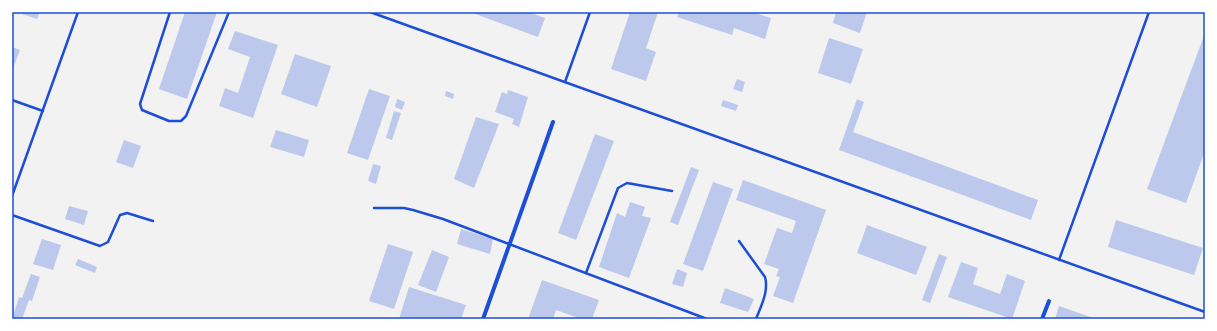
<svg xmlns="http://www.w3.org/2000/svg" width="1217" height="331" viewBox="0 0 1217 331" font-family="Karla,sans-serif">
	<style>
		.building { fill: #bdc9ec }
		.lines { fill: none; stroke-linecap: round; stroke-linejoin: round }
		.service { stroke: #1d4ed8; stroke-width: 2.5 }
		.minor { stroke: #1d4ed8; stroke-width: 4 }
		.neatline { fill: none; stroke: #1d4ed8; stroke-width: 1.5 }
	</style>
	<rect width="100%" height="100%" fill="#f2f2f2"/>
	<g class="building">
		<polygon points="23,12 40,12 37,19 22,14"/>
		<polygon points="185,12 217,12 187,99 159,89"/>
		<polygon points="470,12 528,12 545,18 538,37"/>
		<polygon points="630,12 658,12 646,48 656,52 646,81 611,69"/>
		<polygon points="679,12 752,12 771,18 765,39 734,28 732,35 677,17"/>
		<polygon points="836,12 867,12 860,33 833,23"/>
		<polygon points="235,31 278,45 253,118 219,106 225,88 238,93 250,57 228,49"/>
		<polygon points="1205,33 1205,151 1186,203 1147,189"/>
		<polygon points="829,38 863,49 851,84 818,73"/>
		<polygon points="12,47 20,50 12,71"/>
		<polygon points="295,54 331,66 317,107 281,94"/>
		<polygon points="737,79 745,82 742,92 733,89"/>
		<polygon points="369,89 390,96 368,160 347,153"/>
		<polygon points="508,90 528,97 519,127 512,124 514,119 495,112 502,92 507,94"/>
		<polygon points="446,91 454,94 453,99 445,96"/>
		<polygon points="397,99 405,102 402,110 395,107"/>
		<polygon points="857,99 864,102 853,132 1038,200 1031,220 839,150"/>
		<polygon points="723,100 738,105 736,111 721,106"/>
		<polygon points="394,111 401,113 392,140 386,138"/>
		<polygon points="476,117 499,124 474,188 454,179"/>
		<polygon points="276,130 309,140 304,157 270,147"/>
		<polygon points="595,134 614,141 576,240 558,233"/>
		<polygon points="124,140 141,146 133,168 116,162"/>
		<polygon points="373,164 381,166 376,184 368,181"/>
		<polygon points="691,167 699,170 678,225 670,222"/>
		<polygon points="743,180 826,210 793,303 773,296 780,277 776,276 779,269 764,264 777,228 792,233 796,221 736,200"/>
		<polygon points="713,182 733,189 703,271 683,264"/>
		<polygon points="630,202 645,207 642,216 651,218 629,278 599,267 617,213 625,217"/>
		<polygon points="69,206 88,211 84,225 65,219"/>
		<polygon points="1116,220 1203,248 1194,275 1108,247"/>
		<polygon points="867,225 927,247 916,275 857,253"/>
		<polygon points="461,229 493,239 490,254 457,244"/>
		<polygon points="42,239 61,245 53,270 33,264"/>
		<polygon points="388,244 413,252 394,309 369,301"/>
		<polygon points="432,250 449,257 436,292 418,285"/>
		<polygon points="939,254 947,257 930,303 922,300"/>
		<polygon points="78,259 97,267 95,273 75,265"/>
		<polygon points="961,262 978,268 973,284 1000,294 1007,274 1025,281 1012,319 948,297"/>
		<polygon points="677,269 687,273 683,287 672,284"/>
		<polygon points="31,274 40,277 32,301 29,300 22,319 12,319 19,297 22,298"/>
		<polygon points="542,280 599,300 592,319 581,319 556,310 553,319 528,319"/>
		<polygon points="409,287 466,305 461,319 399,319"/>
		<polygon points="725,288 754,299 748,312 720,303"/>
		<polygon points="1059,306 1096,319 1055,319"/>
	</g>
	<g class="lines">
		<g class="service">
			<polyline points="170,12 140,104 142,110 169,121 181,121 186,116 229,12"/>
			<polyline points="370,12 1205,312"/>
			<polyline points="565,82 590,12"/>
			<polyline points="12,100 43,111"/>
			<polyline points="12,196 78,12"/>
			<polyline points="374,208 404,208 413,210 443,219 707,319"/>
			<polyline points="12,215 100,246 108,242 120,215 127,213 153,221"/>
			<path d="M739,241l26,36c4,14 -4,29 -9,42"/>
			<polyline points="1059,260 1149,12"/>
			<polyline points="586,273 618,188 627,183 672,191"/>
		</g>
		<g class="minor">
			<polyline points="483,319 553,122"/>
			<polyline points="1042,319 1049,301"/>
		</g>
	</g>
	<rect width="1217" height="331" fill="none" stroke="#ffffff" stroke-width="26"/>
	<rect x="13" y="13" width="1191" height="305" class="neatline"/>
</svg>
